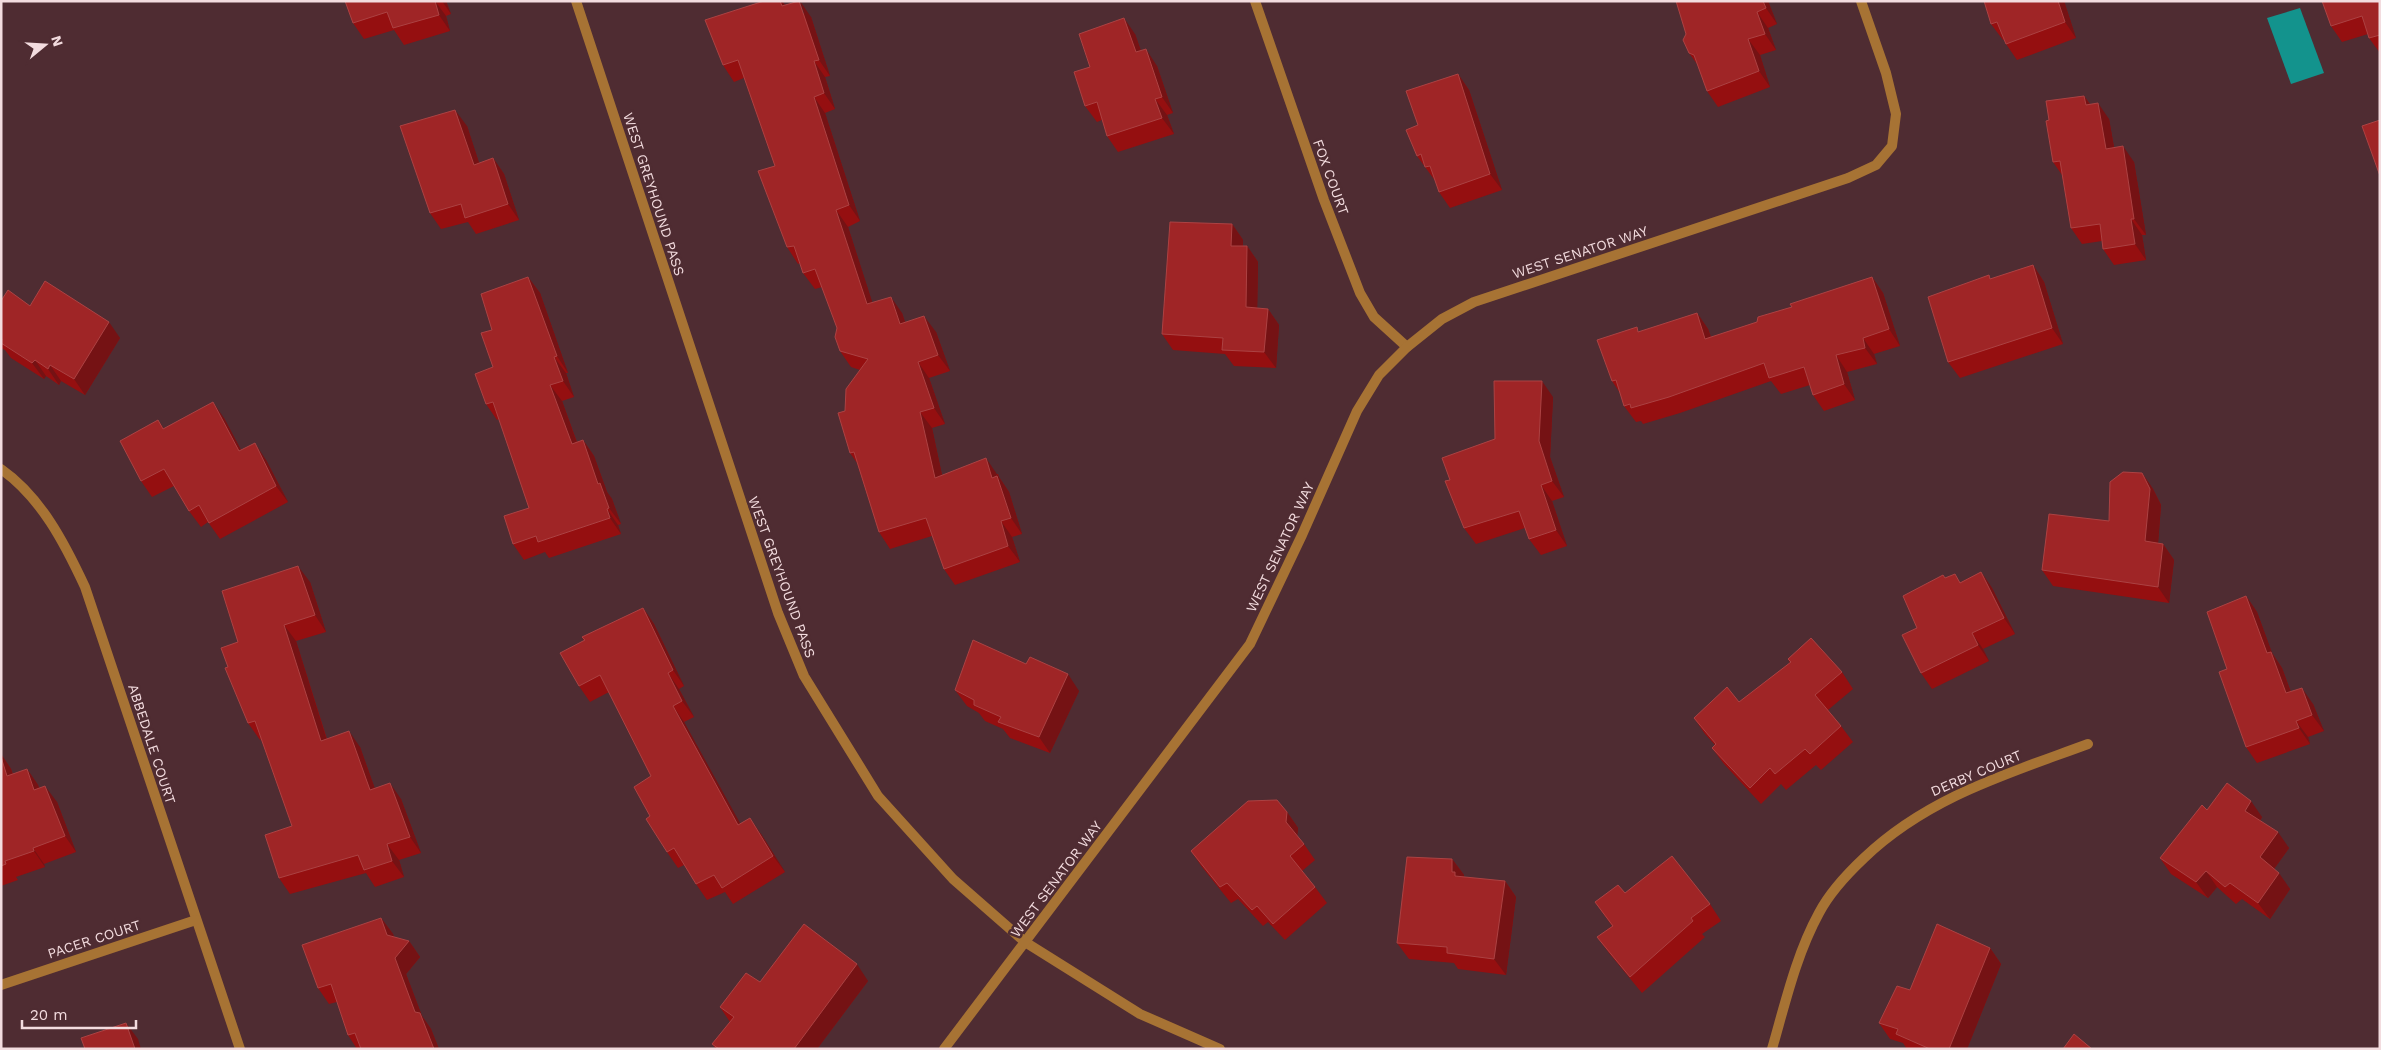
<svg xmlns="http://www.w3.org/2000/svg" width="2381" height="1050" viewBox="0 0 2381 1050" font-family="'Work Sans',sans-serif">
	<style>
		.water { fill: #13938d }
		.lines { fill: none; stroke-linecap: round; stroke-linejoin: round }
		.minor { stroke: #a77334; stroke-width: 10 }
		.wall { fill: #950f10 }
		.shaded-wall { fill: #751214 }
		.building { fill: #9f2526; stroke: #ac4243 }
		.labels { text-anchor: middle; stroke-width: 5; stroke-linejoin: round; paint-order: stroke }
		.street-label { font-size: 14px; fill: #f3dcdf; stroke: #4f2c32 }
	</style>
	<rect width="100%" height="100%" fill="#4f2c32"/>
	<polygon class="water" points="2300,8 2324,73 2291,84 2267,18"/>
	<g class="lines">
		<g class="minor">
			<polyline points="576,1 778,613 804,676 878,796 953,879 1025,942 1140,1014 1220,1049"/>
			<polyline points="1255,1 1324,200 1360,293 1374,317 1407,347"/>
			<path d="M1,469c40,28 64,75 84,118l155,462"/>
			<polyline points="1,985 196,920"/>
			<polyline points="944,1049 1250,644 1302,535 1357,411 1379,375 1407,347 1442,319 1474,302 1848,178 1876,165 1892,146 1896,114 1886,73 1861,1"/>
			<path d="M1772,1049c13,-45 24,-94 47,-136 11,-21 28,-39 45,-55 64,-61 143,-84 224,-114"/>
		</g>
	</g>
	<g class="wall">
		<polygon points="345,1 446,1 451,14 446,16 450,31 404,45 394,30 364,39 353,23"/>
		<polygon points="764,1 782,1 785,5 811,17 830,76 825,77 835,109 825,113 860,221 848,227 872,302 902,313 905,322 936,332 950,371 929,378 945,424 932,428 942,475 998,474 999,477 1009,492 1022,534 1012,537 1020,562 955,585 944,569 932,536 890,549 879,532 857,463 850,453 845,411 860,370 851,367 840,351 837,328 822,287 815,289 803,273 800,263 798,264 787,247 775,166 744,78 734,82 723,65"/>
		<polygon points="1768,1 1777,24 1768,28 1776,50 1760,55 1770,87 1718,107 1707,91 1697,64 1689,53"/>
		<polygon points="2064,1 2076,38 2017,60 2006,44 2004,40 2003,40 1991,24"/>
		<polygon points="2380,1 2380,53 2369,38 2368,34 2342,42 2331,26"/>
		<polygon points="1135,34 1141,51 1157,66 1173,113 1167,115 1174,134 1118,152 1107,136 1102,120 1097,122 1085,106 1090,67"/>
		<polygon points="1458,74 1469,90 1502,190 1450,208 1439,192 1436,182 1417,156 1418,125"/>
		<polygon points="2084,96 2090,104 2109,119 2114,147 2134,162 2146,235 2142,235 2146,260 2114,265 2103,249 2102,241 2082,244 2071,228 2062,175 2053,162 2049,120"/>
		<polygon points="467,126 479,163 493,158 504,174 519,220 476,234 468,222 441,229 430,213"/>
		<polygon points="1232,224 1243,240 1243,246 1247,246 1258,262 1257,308 1268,309 1279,325 1276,368 1234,366 1225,354 1173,350 1162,334"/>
		<polygon points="2033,265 2044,282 2063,344 1960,378 1948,362 1991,279"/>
		<polygon points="528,277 540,293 568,373 566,373 574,397 562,401 577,442 583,440 594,456 607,492 612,499 621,524 618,525 621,534 549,558 545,552 524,560 513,544 529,508 499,419 497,420 486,404 493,367"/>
		<polygon points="1872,277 1883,293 1900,346 1874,354 1877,364 1847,372 1855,400 1824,411 1813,395 1810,385 1781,394 1771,381 1680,413 1643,424 1641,421 1636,422 1624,406 1620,393 1612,381 1640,332 1697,313 1708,329 1711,337 1757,322 1792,307"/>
		<polygon points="1,301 30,306 120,338 85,395 61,381 59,385 46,376 44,379 11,358 5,350 1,348"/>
		<polygon points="1553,397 1550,457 1564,497 1552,501 1567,546 1541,555 1529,539 1525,528 1476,544 1464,528 1495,439"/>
		<polygon points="224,418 241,450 266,460 288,502 220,539 208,522 201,527 189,511 174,486 152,497 141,481 158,420 164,429"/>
		<polygon points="2142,473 2153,489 2161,505 2158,543 2163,544 2174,560 2169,603 2053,586 2042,570 2109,521"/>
		<polygon points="1981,572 1992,588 2015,634 1983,649 1989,661 1932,689 1921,673 1917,628 1945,578 1961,582"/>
		<polygon points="310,582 326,632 296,641 327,739 360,747 375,789 401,799 421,853 399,860 404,877 375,887 366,873 290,894 279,878 292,826 261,739 260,740 248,723 228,667"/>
		<polygon points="2246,596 2257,612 2272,653 2282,668 2291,692 2313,704 2324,731 2308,737 2310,744 2257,763 2246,747 2227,669"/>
		<polygon points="643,608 654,624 684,686 679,689 694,717 684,722 740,824 761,834 785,872 733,904 725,892 707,900 696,884 684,865 678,868 667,852 650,816 651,776 609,692 590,702 579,686 584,641 582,637"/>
		<polygon points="1788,659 1842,672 1853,689 1828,710 1841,726 1853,742 1821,770 1816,765 1786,790 1781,784 1761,804 1724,764 1712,748 1715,745 1705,734 1694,718 1739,702 1790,663"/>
		<polygon points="955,690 1079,691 1050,753 1010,738 1003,729 985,721 979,713 967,706"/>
		<polygon points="1,754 11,769 13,774 27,769 38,785 39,788 57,802 76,852 44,864 45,867 16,877 18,880 1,886"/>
		<polygon points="2207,810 2262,817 2260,821 2289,848 2274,869 2290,889 2270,919 2242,899 2236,904 2217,887 2208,898 2171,874 2160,858"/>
		<polygon points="1287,812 1298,828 1297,836 1304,844 1315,860 1302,871 1315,887 1327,903 1285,940 1268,922 1263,926 1238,899 1231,903 1202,867 1191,851"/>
		<polygon points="1452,859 1464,875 1464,877 1505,881 1516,897 1506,975 1458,969 1454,963 1409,959 1397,943"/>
		<polygon points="1625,893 1710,904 1721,921 1702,934 1705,937 1642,993 1609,953 1597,937 1612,926 1595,902"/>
		<polygon points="381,918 393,934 394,937 409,941 420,957 406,974 422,1016 431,1029 439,1049 357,1049 348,1035 337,1002 329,1004 318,988"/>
		<polygon points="1990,948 2001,964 1967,1049 1907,1049 1903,1043 1890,1039 1879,1023 1910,990"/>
		<polygon points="868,981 817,1049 716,1049 712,1044 730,1022 720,1007"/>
	</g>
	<g class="shaded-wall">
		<polygon points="435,1 446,16 450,31 439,15"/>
		<polygon points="442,1 446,1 451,14"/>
		<polygon points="780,1 782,1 790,13 782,6"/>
		<polygon points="800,1 811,17 830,76 819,60"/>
		<polygon points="1763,1 1768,1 1777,24 1766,8"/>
		<polygon points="2058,1 2064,1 2076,38 2065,22"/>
		<polygon points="1757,12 1768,28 1776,50 1765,34"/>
		<polygon points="1124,18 1135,34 1147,68 1136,52"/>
		<polygon points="1748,39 1760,55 1770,87 1759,71"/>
		<polygon points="1146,49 1157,66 1173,113 1162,97"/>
		<polygon points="814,61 825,77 835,109 824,93"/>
		<polygon points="1458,74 1469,90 1502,190 1490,174"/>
		<polygon points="2084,96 2095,112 2086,105"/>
		<polygon points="814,97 825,113 860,221 849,205"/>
		<polygon points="1155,99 1167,115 1174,134 1162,118"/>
		<polygon points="2098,103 2109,119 2117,165 2106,149"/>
		<polygon points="455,110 467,126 485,181 474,165"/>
		<polygon points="2123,146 2134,162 2146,235 2134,219"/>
		<polygon points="493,158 504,174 519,220 508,204"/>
		<polygon points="836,210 848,227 878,320 867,304"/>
		<polygon points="2131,219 2142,235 2146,260 2135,244"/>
		<polygon points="1232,224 1243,240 1242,262 1231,246"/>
		<polygon points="1247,246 1258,262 1257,324 1246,307"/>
		<polygon points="2033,265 2044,282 2063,344 2052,328"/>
		<polygon points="528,277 540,293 568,373 557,356"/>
		<polygon points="1872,277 1883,293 1900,346 1889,329"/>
		<polygon points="891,297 902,313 911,340 900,324"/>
		<polygon points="1268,309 1279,325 1276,368 1264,352"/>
		<polygon points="1697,313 1708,329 1717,355 1705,339"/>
		<polygon points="924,316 936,332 950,371 938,355"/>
		<polygon points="109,322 120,338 85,395 74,379"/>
		<polygon points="1863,338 1874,354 1877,364 1865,348"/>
		<polygon points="1836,355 1847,372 1855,400 1844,384"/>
		<polygon points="554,357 566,373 574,397 563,381"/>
		<polygon points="35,360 46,376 44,379 32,363"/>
		<polygon points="918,362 929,378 945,424 934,408"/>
		<polygon points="50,365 61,381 59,385 48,369"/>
		<polygon points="1542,381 1553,397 1550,457 1564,497 1552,481 1539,441"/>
		<polygon points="550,385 562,401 583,460 572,444"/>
		<polygon points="213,402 224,418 250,467 239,451"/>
		<polygon points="920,412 932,428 946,494 935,478"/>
		<polygon points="583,440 594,456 607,492 612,499 621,524 609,508 598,484"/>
		<polygon points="255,443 266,460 288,502 276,486"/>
		<polygon points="986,458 1009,492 1022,534 1011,518 992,478"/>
		<polygon points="2142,473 2153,489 2161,505 2157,557 2145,541"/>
		<polygon points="1541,485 1552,501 1567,546 1556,530"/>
		<polygon points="607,509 618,525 621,534 610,518"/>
		<polygon points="1001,521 1012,537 1020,562 1008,546"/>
		<polygon points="2163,544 2174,560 2169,603 2158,587"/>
		<polygon points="298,566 310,582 326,632 315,615"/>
		<polygon points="1981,572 1992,588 2015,634 2004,618"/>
		<polygon points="2246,596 2257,612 2272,653 2282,668 2297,709 2286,693 2267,653"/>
		<polygon points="643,608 654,624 684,686 673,670"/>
		<polygon points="284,625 296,641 332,757 321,741"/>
		<polygon points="1972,633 1983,649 1989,661 1978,645"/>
		<polygon points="668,673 679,689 694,717 682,701"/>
		<polygon points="1068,674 1079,691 1050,753 1039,737"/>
		<polygon points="2302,688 2313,704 2324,731 2312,715"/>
		<polygon points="673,706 684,722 750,841 738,825"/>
		<polygon points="2296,721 2308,737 2310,744 2299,728"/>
		<polygon points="349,731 360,747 381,806 370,790"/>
		<polygon points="1,754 11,769 18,792 7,776"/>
		<polygon points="27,769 38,785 45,806 34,790"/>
		<polygon points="390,783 401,799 421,853 410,837"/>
		<polygon points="45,786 57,802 76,852 65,836"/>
		<polygon points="2251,801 2262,817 2256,827 2245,811"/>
		<polygon points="1287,812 1298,828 1297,839 1286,822"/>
		<polygon points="750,818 761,834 785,872 773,856"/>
		<polygon points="2278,832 2289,848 2271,873 2260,857"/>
		<polygon points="387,844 399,860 404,877 392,861"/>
		<polygon points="33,848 44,864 45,867 34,851"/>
		<polygon points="1452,859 1464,875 1463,884 1467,888 1452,872"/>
		<polygon points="2206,871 2217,887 2208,898 2196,882"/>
		<polygon points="2279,873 2290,889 2270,919 2258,903"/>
		<polygon points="1505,881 1516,897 1506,975 1494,959"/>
		<polygon points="381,918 393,934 398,951 387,935"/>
		<polygon points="409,941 420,957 406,974 422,1016 431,1029 439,1049 434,1049 415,1012 395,958"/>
		<polygon points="1990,948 2001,964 1967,1049 1949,1049"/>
		<polygon points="857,964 868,981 817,1049 794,1049"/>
		<polygon points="126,1023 138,1039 141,1049 135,1049"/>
	</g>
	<g class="building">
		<polygon points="345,1 435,1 439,15 393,28 387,12 353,23"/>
		<polygon points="764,1 780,1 782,6 799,1 819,60 814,61 824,93 814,97 849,205 836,210 867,304 891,297 900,324 924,316 938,355 918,362 934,408 920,412 935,478 986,458 992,478 997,476 1011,518 1001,521 1008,546 944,569 926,518 879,532 854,452 850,453 838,413 845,411 846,389 868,359 840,351 835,337 837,328 815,269 803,273 794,246 787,247 758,171 775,166 738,60 723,65 705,20"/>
		<polygon points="1676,1 1763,1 1766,8 1757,12 1765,34 1748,39 1759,71 1707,91 1694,55 1689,53 1683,40 1686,34"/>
		<polygon points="1984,1 2058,1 2065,22 2006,44 1997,22 1991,24"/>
		<polygon points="2322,1 2380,1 2380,35 2369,38 2362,16 2331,26"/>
		<polygon points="1124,18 1136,52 1146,49 1162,97 1155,99 1162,118 1107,136 1097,102 1085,106 1074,72 1090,67 1079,34"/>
		<polygon points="1458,74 1490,174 1439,192 1430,166 1425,167 1421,154 1417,156 1406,130 1418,125 1406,91"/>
		<polygon points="2084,96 2086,105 2098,103 2106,149 2123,146 2134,219 2131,219 2135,244 2103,249 2100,224 2071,228 2060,161 2053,162 2046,121 2049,120 2046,101"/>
		<polygon points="455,110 474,165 493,158 508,204 465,218 461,204 430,213 400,126"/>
		<polygon points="2380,120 2380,176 2362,126"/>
		<polygon points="1170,222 1232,224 1231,246 1247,246 1246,307 1268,309 1264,352 1222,350 1223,338 1162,334"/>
		<polygon points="2033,265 2052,328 1948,362 1928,297 1989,275 1990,279"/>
		<polygon points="528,277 557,356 554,357 563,381 550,385 572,444 583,440 598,484 600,483 609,508 607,509 610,518 538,542 536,536 513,544 504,516 529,508 493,402 486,404 475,374 493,367 481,333 492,330 481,294"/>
		<polygon points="1872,277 1889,329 1863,338 1865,348 1836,355 1844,384 1813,395 1804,367 1769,378 1764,363 1669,397 1631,408 1630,404 1624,406 1616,380 1612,381 1597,340 1637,327 1638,332 1697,313 1705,339 1757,322 1758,317 1792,307 1790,304"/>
		<polygon points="45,281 109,322 74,379 50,365 48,369 35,360 32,363 1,343 2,339 1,339 1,301 8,290 30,306"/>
		<polygon points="1494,381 1542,381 1539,441 1552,481 1541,485 1556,530 1529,539 1519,511 1464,528 1445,481 1450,480 1442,458 1495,439"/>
		<polygon points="213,402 239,451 255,443 276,486 209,523 199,505 189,511 164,469 141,481 120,441 158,420 163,429"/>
		<polygon points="2123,472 2142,473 2150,489 2145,541 2163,544 2158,587 2042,570 2049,514 2109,521 2110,482"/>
		<polygon points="298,566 315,615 284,625 321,741 349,731 370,790 390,783 410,837 387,844 392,861 364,870 358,855 279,878 265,835 292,826 255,721 248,723 225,668 228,667 221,648 238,642 222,591"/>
		<polygon points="1981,572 2004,618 1972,633 1978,645 1921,673 1902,635 1917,628 1903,596 1943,575 1945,578 1955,574 1960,583"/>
		<polygon points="2246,596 2267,653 2271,652 2286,693 2302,688 2312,715 2296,721 2299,728 2246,747 2219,672 2227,669 2207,612"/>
		<polygon points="643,608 673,670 668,673 682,701 673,706 738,825 750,818 773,856 722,888 714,875 696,884 674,848 667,852 646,819 650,816 634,787 651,776 600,675 579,686 560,653 585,640 582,637"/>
		<polygon points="1811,638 1842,672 1815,695 1841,726 1810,754 1805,749 1775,774 1770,768 1750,788 1712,748 1716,744 1694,718 1727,687 1739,702 1791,662 1788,659"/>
		<polygon points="973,640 1026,664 1030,657 1068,674 1039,737 998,722 1001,717 974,705 974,700 955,690"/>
		<polygon points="1,757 7,776 27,769 34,790 45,786 65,836 33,848 34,851 5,861 6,864 1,866"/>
		<polygon points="2227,783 2251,801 2245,811 2278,832 2260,857 2279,873 2258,903 2230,883 2225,887 2206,871 2196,882 2160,858 2202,805 2207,810"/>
		<polygon points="1277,800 1287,812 1286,822 1304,844 1290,856 1315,887 1273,924 1257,906 1252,910 1227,883 1220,887 1191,851 1248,801"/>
		<polygon points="1672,856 1710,904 1691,918 1693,921 1630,977 1597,937 1613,926 1595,902 1618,885 1625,893"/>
		<polygon points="1407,857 1452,859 1452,872 1455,872 1455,876 1505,881 1494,959 1447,953 1447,947 1397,943"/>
		<polygon points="381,918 387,935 409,941 395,958 415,1012 420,1013 434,1049 361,1049 355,1033 348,1035 331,984 318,988 302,945"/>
		<polygon points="804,924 857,964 794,1049 719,1049 712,1044 734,1017 720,1007 746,973 760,982"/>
		<polygon points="1937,924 1990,948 1949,1049 1930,1049 1896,1034 1898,1029 1879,1023 1897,986 1910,990"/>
		<polygon points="126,1023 135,1049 85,1049 81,1038"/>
		<polygon points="2074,1034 2092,1049 2063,1049"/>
	</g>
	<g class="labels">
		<g class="street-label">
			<text transform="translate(1331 177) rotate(70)" y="5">FOX COURT</text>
			<text transform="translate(654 194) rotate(72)" y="5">WEST GREYHOUND PASS</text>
			<text transform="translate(1580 252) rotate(-18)" y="5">WEST SENATOR WAY</text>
			<text transform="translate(1280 547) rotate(-65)" y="5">WEST SENATOR WAY</text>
			<text transform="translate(782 577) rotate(70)" y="5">WEST GREYHOUND PASS</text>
			<text transform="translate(152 744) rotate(72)" y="5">ABBEDALE COURT</text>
			<text transform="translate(1976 773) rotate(-23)" y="5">DERBY COURT</text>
			<text transform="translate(1056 879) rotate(-53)" y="5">WEST SENATOR WAY</text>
			<text transform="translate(94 939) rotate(-18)" y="5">PACER COURT</text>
		</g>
	</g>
	<rect width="2381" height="1050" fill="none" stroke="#f3dcdf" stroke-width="5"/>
	<g transform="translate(45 45) rotate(72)" stroke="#4f2c32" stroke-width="4" paint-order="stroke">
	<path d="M0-4L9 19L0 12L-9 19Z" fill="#f3dcdf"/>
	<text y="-8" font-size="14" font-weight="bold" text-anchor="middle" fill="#f3dcdf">N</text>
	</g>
	<path d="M22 1020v8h114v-8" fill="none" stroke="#f3dcdf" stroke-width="2.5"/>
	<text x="30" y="1020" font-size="15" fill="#f3dcdf" stroke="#4f2c32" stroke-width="4" paint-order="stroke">20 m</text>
</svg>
